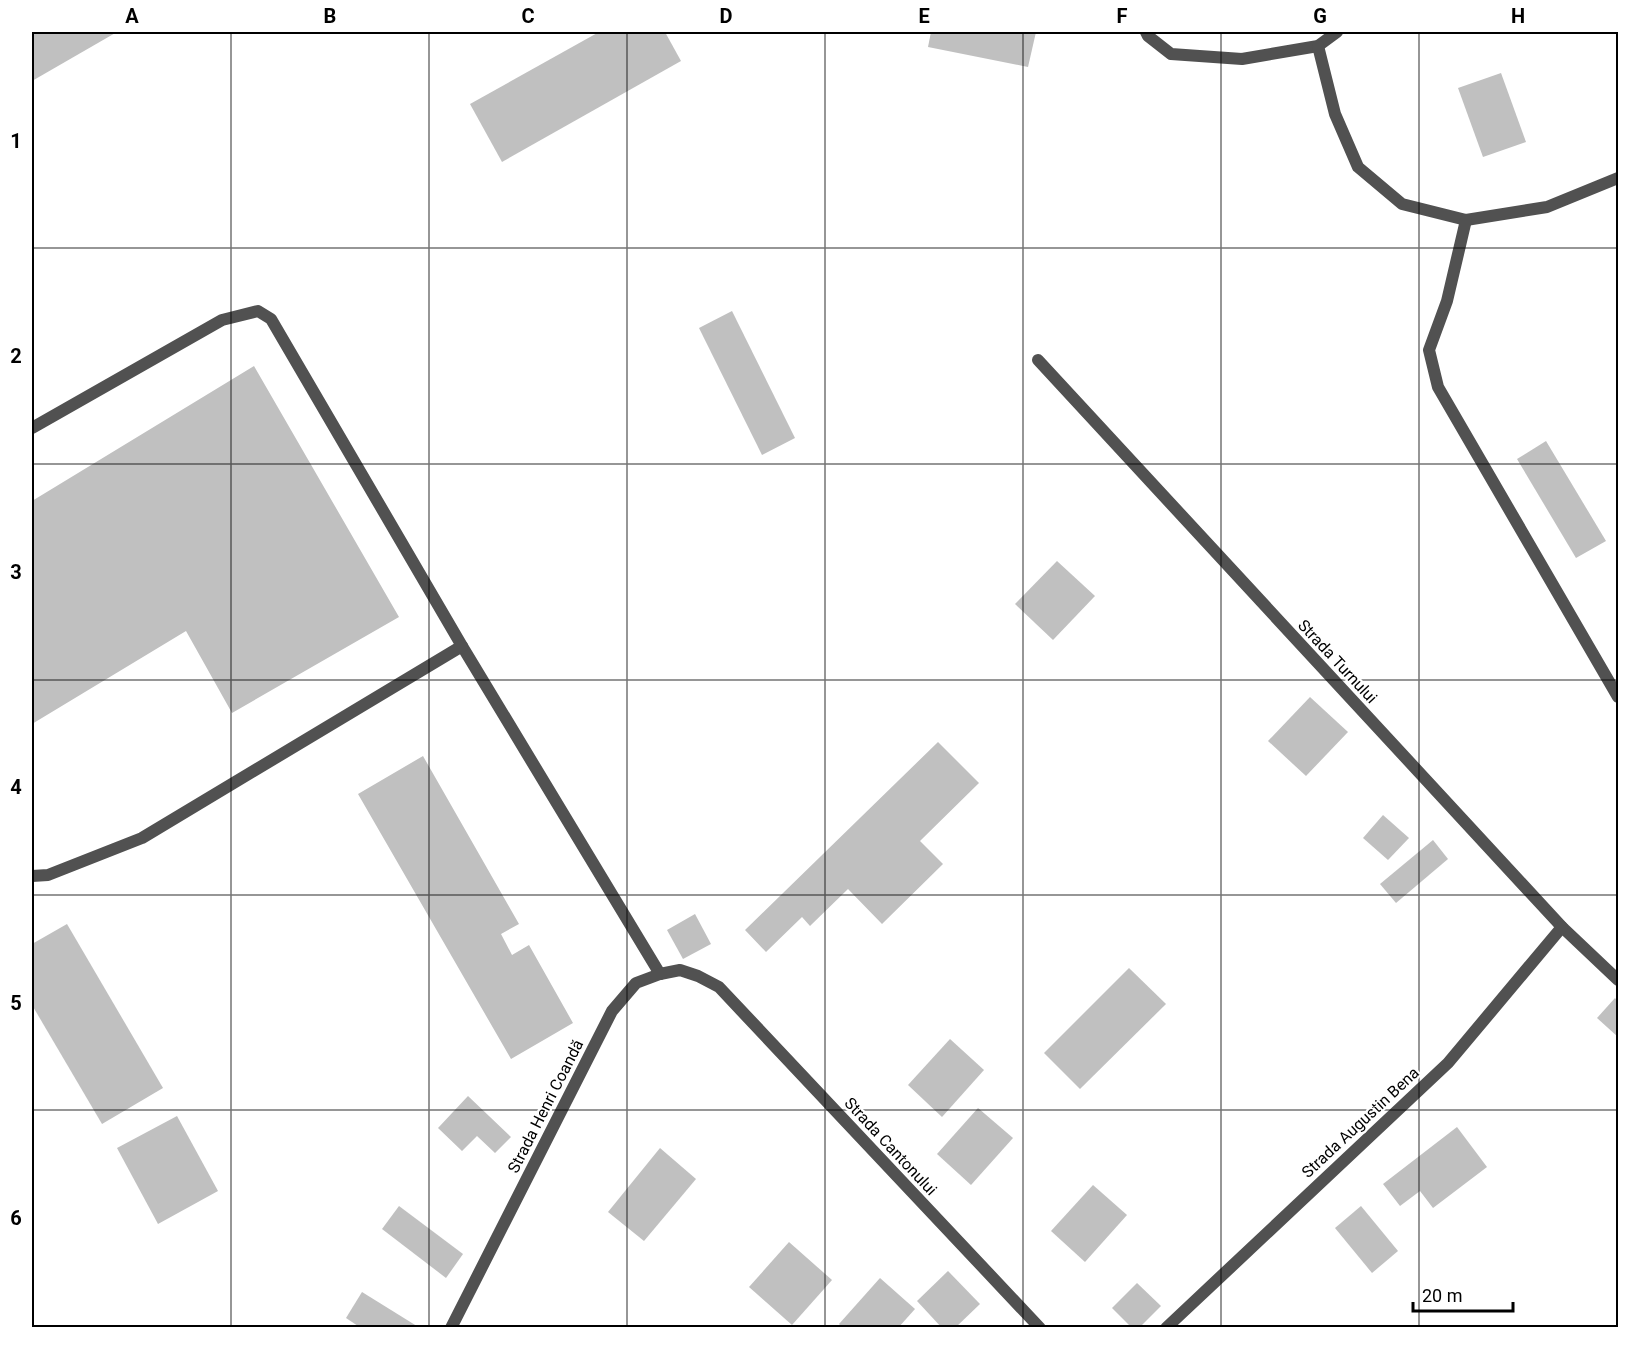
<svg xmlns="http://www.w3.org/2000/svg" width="1650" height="1359" viewBox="0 0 1650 1359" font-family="Roboto,sans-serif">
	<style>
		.building { fill: #c0c0c0 }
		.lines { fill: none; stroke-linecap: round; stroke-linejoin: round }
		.lane { stroke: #515151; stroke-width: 12 }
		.street { stroke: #515151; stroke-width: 12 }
		.grid { fill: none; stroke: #000; stroke-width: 1.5; stroke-opacity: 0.55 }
		.labels { text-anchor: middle; stroke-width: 4.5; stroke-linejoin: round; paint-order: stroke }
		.street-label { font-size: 16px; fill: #000; stroke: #fff }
		.neatline { fill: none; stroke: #000; stroke-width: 2 }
		.grid-label { font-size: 20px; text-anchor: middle; font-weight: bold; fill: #000 }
	</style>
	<rect width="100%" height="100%" fill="#fff"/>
	<g class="building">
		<polygon points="32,32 117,32 32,81"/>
		<polygon points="599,32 665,32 681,61 502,162 470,104"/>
		<polygon points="931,32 1036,32 1028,67 928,47"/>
		<polygon points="1501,73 1526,142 1483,157 1458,88"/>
		<polygon points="732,311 795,438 762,455 699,328"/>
		<polygon points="254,366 399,617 232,713 186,631 32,724 32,501"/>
		<polygon points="1546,441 1606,541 1576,558 1517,459"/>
		<polygon points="1057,561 1095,596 1053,640 1015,604"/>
		<polygon points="1310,697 1348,732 1306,776 1268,741"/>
		<polygon points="938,742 979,783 920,841 943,864 882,924 848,889 810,926 802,917 766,952 745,930"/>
		<polygon points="423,756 519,924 501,934 512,955 529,945 573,1023 511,1059 358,794"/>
		<polygon points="1383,815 1409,838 1388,860 1363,838"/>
		<polygon points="1433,840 1448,859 1396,903 1380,884"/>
		<polygon points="695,914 711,944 683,959 667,930"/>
		<polygon points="67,924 163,1088 102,1124 32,1005 32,944"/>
		<polygon points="1129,968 1166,1004 1080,1089 1044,1053"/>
		<polygon points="1615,998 1618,1002 1618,1037 1597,1018"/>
		<polygon points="950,1039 984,1070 942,1117 908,1085"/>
		<polygon points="468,1096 511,1137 495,1153 477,1136 462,1151 438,1128"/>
		<polygon points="978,1108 1013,1138 971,1185 937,1154"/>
		<polygon points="177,1116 218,1191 158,1224 117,1148"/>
		<polygon points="1457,1127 1487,1167 1433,1208 1420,1191 1400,1206 1383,1184"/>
		<polygon points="660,1148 696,1179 644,1241 608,1212"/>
		<polygon points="1093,1185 1127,1215 1085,1262 1051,1231"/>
		<polygon points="399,1206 463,1254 446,1278 382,1229"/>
		<polygon points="1361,1206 1398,1251 1372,1273 1335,1228"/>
		<polygon points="789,1242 832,1280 792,1325 749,1287"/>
		<polygon points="948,1271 980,1304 955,1328 942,1328 917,1301"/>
		<polygon points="880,1278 915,1309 898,1328 843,1328 839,1324"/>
		<polygon points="1137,1283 1161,1306 1139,1328 1132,1328 1112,1308"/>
		<polygon points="362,1292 420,1328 361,1328 346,1318"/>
	</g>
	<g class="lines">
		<g class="lane">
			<polyline points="1146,32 1148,36 1171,54 1242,59 1318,46 1337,32"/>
			<polyline points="1318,46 1335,114 1358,167 1402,204 1466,220 1547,207 1618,178"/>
			<polyline points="1466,220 1447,301 1429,350 1438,387 1618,697"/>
			<polyline points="32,428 222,320 258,311 271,319 462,646 660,974"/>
			<polyline points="32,876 48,875 142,838 462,646"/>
		</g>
		<g class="street">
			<polyline points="1038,360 1562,927 1618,980"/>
			<polyline points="451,1328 612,1011 636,983 660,974 680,970 698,976 719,987 1040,1328"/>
			<polyline points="1166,1328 1448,1063 1562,927"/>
		</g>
	</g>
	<path class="grid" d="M231,32v1296M429,32v1296M627,32v1296M825,32v1296M1023,32v1296M1221,32v1296M1419,32v1296M32,248h1586M32,464h1586M32,680h1586M32,895h1586M32,1110h1586"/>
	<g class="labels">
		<g class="street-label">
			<text transform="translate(1338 661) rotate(47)" y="6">Strada Turnului</text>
			<text transform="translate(545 1106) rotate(-63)" y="6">Strada Henri Coandă</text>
			<text transform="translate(1360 1122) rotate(-43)" y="6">Strada Augustin Bena</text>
			<text transform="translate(891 1146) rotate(47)" y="6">Strada Cantonului</text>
		</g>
	</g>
	<rect width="1650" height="1359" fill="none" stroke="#ffffff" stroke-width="66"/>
	<path d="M1413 1302v9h100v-9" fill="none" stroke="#000000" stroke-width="3"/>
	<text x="1422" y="1302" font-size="18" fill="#000000" stroke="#ffffff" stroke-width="4.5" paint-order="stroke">20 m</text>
	<rect x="33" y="33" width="1584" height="1293" class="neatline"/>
	<g class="grid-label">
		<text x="132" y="23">A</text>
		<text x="330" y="23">B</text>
		<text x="528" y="23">C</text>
		<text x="726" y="23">D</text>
		<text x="924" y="23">E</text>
		<text x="1122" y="23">F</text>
		<text x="1320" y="23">G</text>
		<text x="1518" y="23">H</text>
		<text x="16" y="148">1</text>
		<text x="16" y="363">2</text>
		<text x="16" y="579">3</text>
		<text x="16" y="794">4</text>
		<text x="16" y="1010">5</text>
		<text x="16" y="1225">6</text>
	</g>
</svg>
